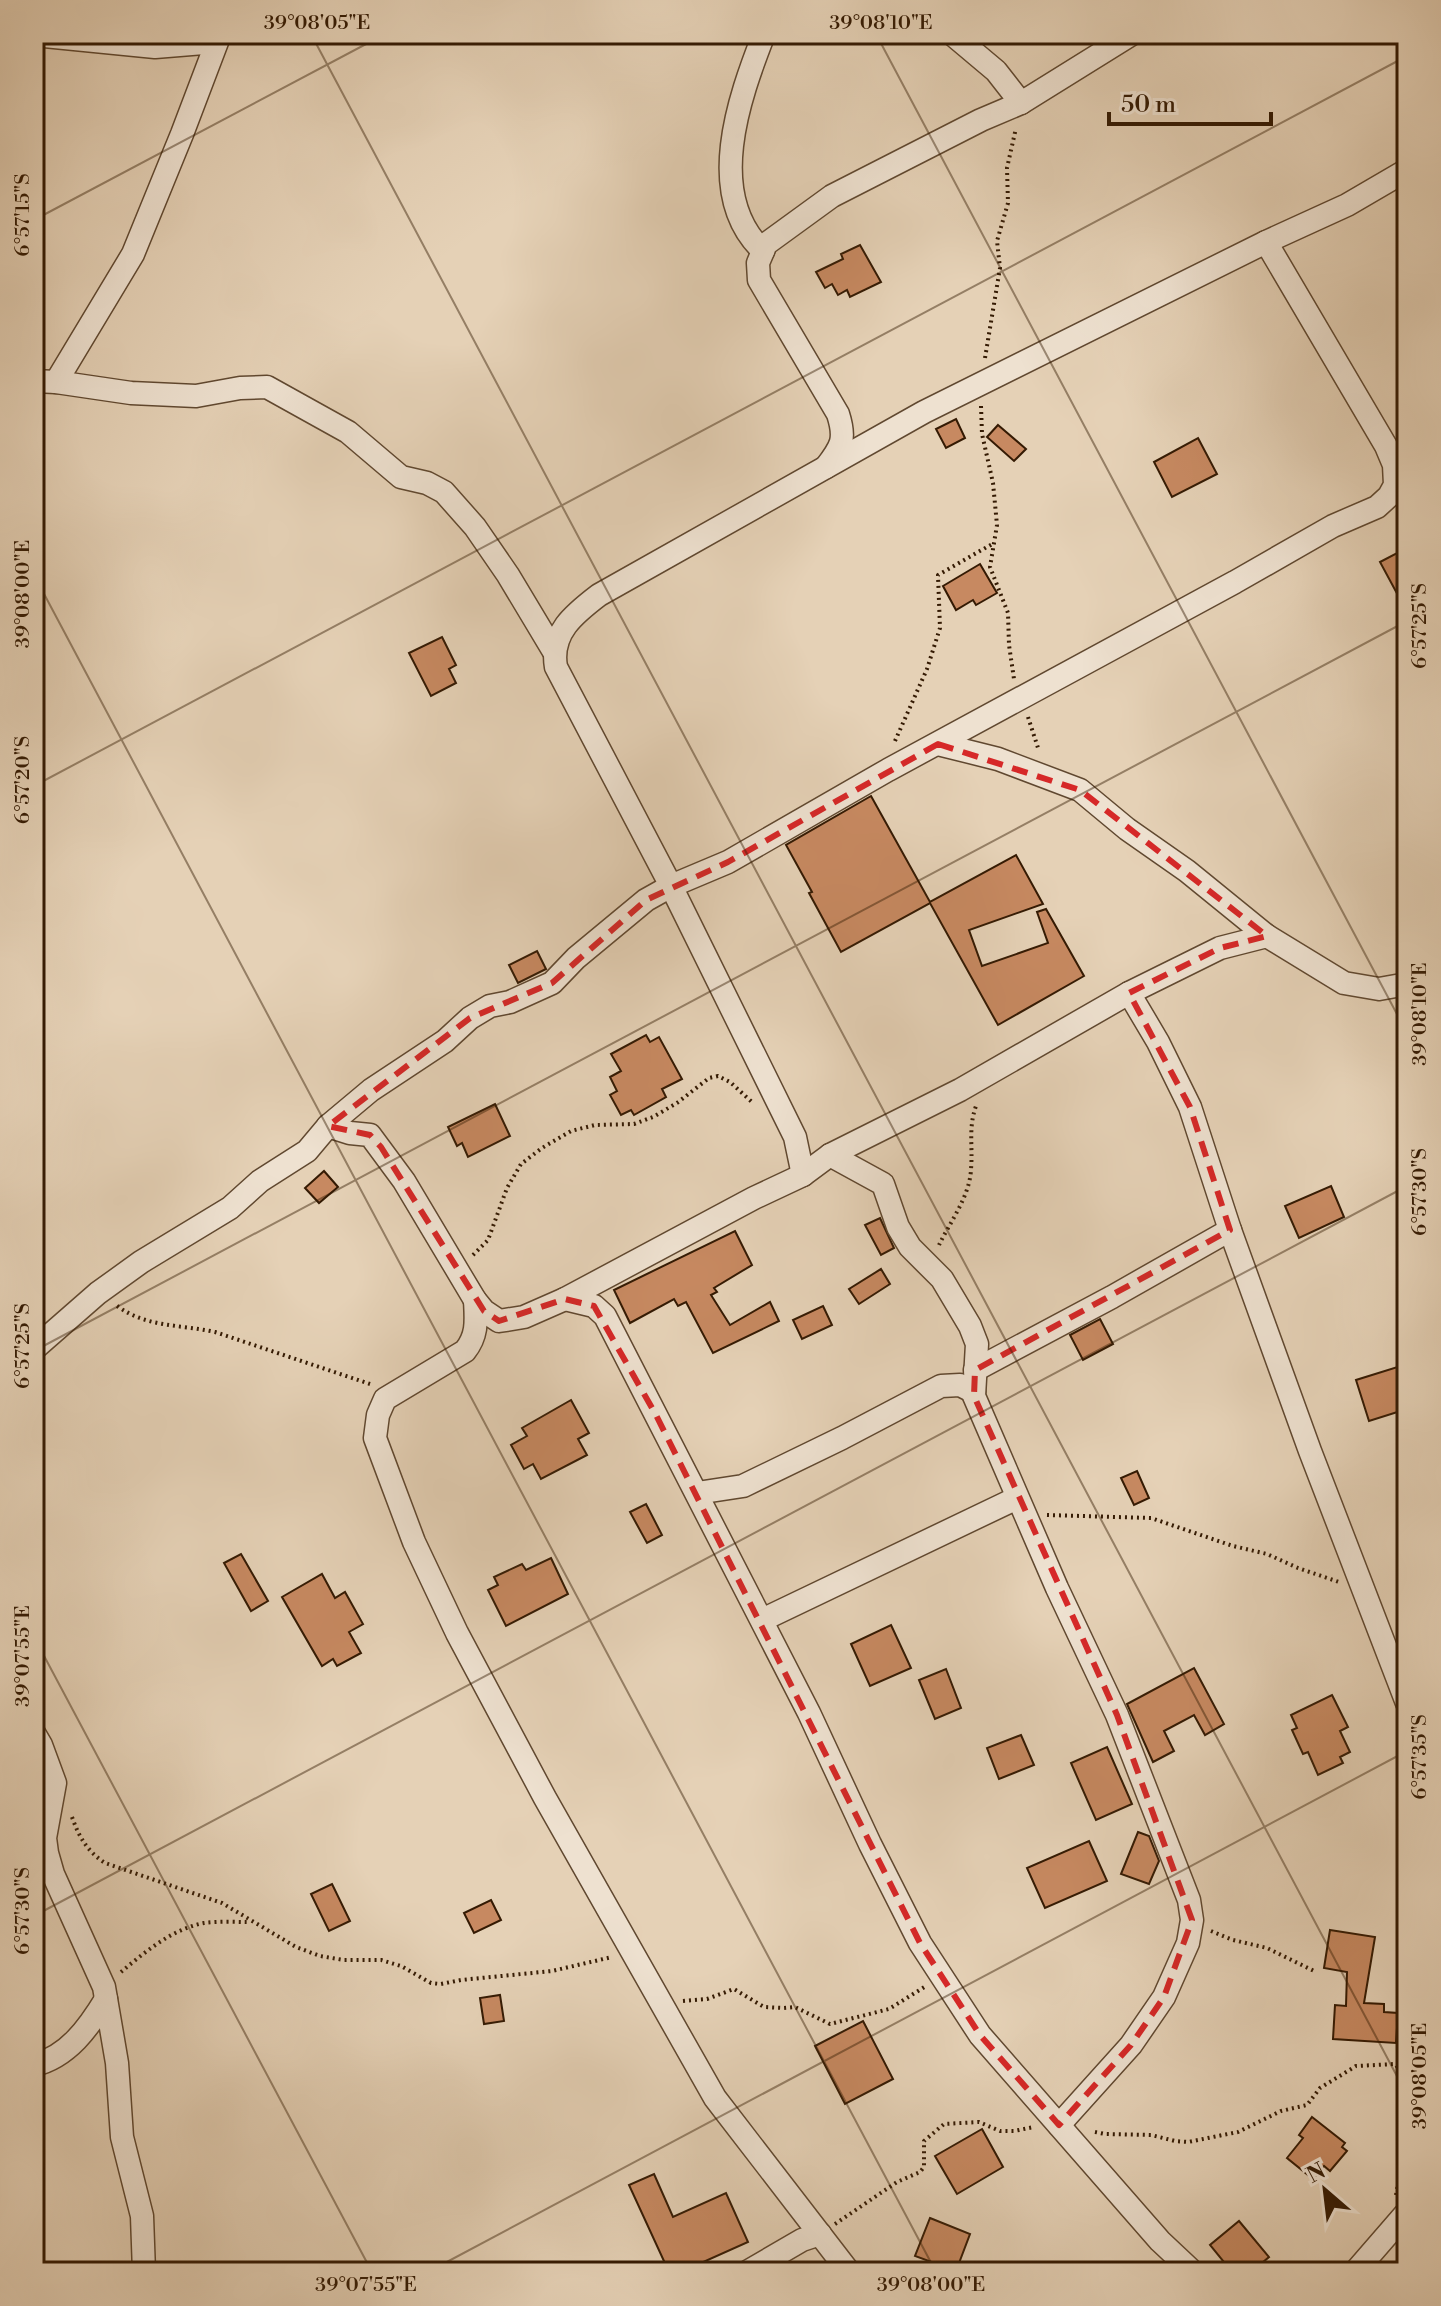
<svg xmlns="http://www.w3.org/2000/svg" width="1441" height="2306" viewBox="0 0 1441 2306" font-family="'Libre Bodoni',serif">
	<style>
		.building { fill: #c78961; stroke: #341a03; stroke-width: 2 }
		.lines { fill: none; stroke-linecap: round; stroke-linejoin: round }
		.street-casing { stroke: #604830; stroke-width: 25 }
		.path { stroke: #341a03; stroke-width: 4; stroke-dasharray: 2 4; stroke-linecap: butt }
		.street { stroke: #eee1d0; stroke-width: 22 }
		.marked { fill: none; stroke: #d62828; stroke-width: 6; stroke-dasharray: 16 10; stroke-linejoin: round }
		.ticks { fill: none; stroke: #341a03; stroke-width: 2; stroke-opacity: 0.45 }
		.neatline { fill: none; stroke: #341a03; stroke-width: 3 }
		.ticks-label { font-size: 20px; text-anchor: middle; fill: #341a03 }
	</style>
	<rect width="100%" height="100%" fill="#e5d1b6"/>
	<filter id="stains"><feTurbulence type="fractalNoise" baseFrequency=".0025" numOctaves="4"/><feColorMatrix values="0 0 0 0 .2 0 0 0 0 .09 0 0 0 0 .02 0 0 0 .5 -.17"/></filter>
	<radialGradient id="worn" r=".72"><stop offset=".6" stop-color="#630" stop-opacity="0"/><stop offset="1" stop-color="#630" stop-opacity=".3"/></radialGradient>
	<g class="building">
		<polygon points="860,245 881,282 850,297 847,290 838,295 832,284 825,288 816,272 843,259 841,254"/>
		<polygon points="956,419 965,438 946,448 936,429"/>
		<polygon points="998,425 1026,449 1014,461 987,437"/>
		<polygon points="1198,438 1217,474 1172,497 1154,462"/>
		<polygon points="1399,552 1407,566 1407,612 1380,562"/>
		<polygon points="980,564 997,593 976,605 973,600 956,610 943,586"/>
		<polygon points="442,637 456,665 449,669 456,683 431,696 409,653"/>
		<polygon points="871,796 930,902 1016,855 1043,904 969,930 982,966 1048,943 1037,912 1046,909 1084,976 998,1025 930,903 841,952 809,893 812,892 786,845"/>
		<polygon points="537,951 546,969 518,983 509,965"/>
		<polygon points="646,1035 650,1042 659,1037 682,1079 662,1089 666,1097 634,1115 631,1110 621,1115 610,1095 617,1091 610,1077 621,1071 611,1054"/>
		<polygon points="495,1104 510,1136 468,1157 462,1143 457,1146 448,1127"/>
		<polygon points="324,1171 338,1187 319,1203 305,1188"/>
		<polygon points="1331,1186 1344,1217 1299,1238 1285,1206"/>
		<polygon points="880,1218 894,1248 881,1255 865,1225"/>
		<polygon points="735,1231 752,1265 714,1288 717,1292 711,1295 730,1325 770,1302 779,1321 713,1353 686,1302 678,1306 674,1299 630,1323 614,1290"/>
		<polygon points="881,1269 890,1284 859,1304 849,1289"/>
		<polygon points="823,1306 832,1325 802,1339 793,1320"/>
		<polygon points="1100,1319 1113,1344 1083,1360 1070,1335"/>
		<polygon points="1407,1364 1407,1409 1369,1421 1356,1380"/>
		<polygon points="571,1400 589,1433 578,1439 587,1455 541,1479 533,1464 524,1469 511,1445 527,1436 522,1428"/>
		<polygon points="1137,1471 1149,1498 1134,1505 1121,1478"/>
		<polygon points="646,1504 662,1535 647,1543 630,1512"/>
		<polygon points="241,1554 268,1601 251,1611 224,1563"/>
		<polygon points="551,1558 568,1594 506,1626 488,1590 498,1585 494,1577 522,1564 526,1570"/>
		<polygon points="322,1574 335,1598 345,1592 363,1624 349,1632 361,1653 337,1666 333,1659 322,1666 282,1597"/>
		<polygon points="891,1625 911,1668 870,1686 851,1644"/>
		<polygon points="1194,1668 1224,1724 1205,1735 1194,1715 1164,1731 1174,1751 1153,1762 1127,1704"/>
		<polygon points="946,1669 961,1708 935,1719 919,1680"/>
		<polygon points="1332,1695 1348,1727 1340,1731 1350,1752 1340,1757 1343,1763 1318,1775 1308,1752 1303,1754 1292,1730 1297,1728 1291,1715"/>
		<polygon points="1021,1735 1034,1765 999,1779 987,1748"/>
		<polygon points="1107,1747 1132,1804 1096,1820 1071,1763"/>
		<polygon points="1138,1832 1149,1836 1159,1861 1149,1884 1121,1874"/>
		<polygon points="1089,1841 1107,1881 1045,1908 1027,1868"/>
		<polygon points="332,1884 350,1921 329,1931 311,1894"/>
		<polygon points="491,1900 501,1920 474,1933 464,1913"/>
		<polygon points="1330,1930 1375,1937 1364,2003 1384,2004 1384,2012 1398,2013 1396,2043 1333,2039 1335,2005 1346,2006 1347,1972 1324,1968"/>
		<polygon points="500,1995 504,2021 484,2024 480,1998"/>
		<polygon points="863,2021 893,2079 845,2104 815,2046"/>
		<polygon points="1312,2117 1345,2143 1342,2147 1347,2151 1330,2171 1324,2166 1313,2179 1287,2158 1303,2138 1299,2135"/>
		<polygon points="982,2129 1003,2167 957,2194 935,2156"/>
		<polygon points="654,2174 673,2217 726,2193 748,2242 681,2272 669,2272 629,2185"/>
		<polygon points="930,2218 970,2234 956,2271 915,2256"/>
		<polygon points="1239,2221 1269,2257 1251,2272 1232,2272 1210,2245"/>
	</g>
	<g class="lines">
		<defs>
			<g id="street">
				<polyline points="952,34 996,71 1021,103"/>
				<polyline points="34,35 155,47 216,42"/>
				<path d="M763,251c-59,-56 -24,-153 1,-217"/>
				<polyline points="34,381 56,382 131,393 196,396 240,388 267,387 348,432 401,477 427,483 444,492 475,527 508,575 553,650"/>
				<polyline points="56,382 133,254 182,134 220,34"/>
				<path d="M826,467c16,-21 20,-28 12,-53l-79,-134 -1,-17 8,-19 66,-48 149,-76 40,-17 111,-69"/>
				<polyline points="938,744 998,759 1080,790 1127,829 1187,871 1267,936"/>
				<polyline points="1129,993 1158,1042 1190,1107 1230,1230 1310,1451 1407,1703"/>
				<polyline points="328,1126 371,1090 445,1041 470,1018 490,1006 510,1002 552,983 576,958 646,900 671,886 728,862 888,770 1235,582 1333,526 1377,507 1389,496 1395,485 1394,465 1386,446 1266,242"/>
				<polyline points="830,1155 883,1184 898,1227 910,1247 942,1279 970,1326 977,1344 974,1396 1057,1588 1117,1715 1189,1900 1192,1920 1188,1943 1164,1997 1131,2045 1059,2125"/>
				<path d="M803,1175l-8,-38 -124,-251 -115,-219c-6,-34 18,-53 43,-72l325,-183 342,-170 81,-37 60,-35"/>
				<polyline points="565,1299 594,1306 605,1316 809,1713 870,1844 920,1943 980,2035 1160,2241 1193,2272"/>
				<path d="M475,1300c1,20 3,35 -10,51l-80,48 -7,16 -3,23 39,104 43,91 88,165 170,300 134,174"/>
				<polyline points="34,1349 98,1293 141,1262 230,1208 260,1181 307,1151 328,1126 350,1133 370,1135 404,1181 475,1300 484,1311 499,1321 524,1317 565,1299 754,1198 803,1175 830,1155 960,1090 1129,993 1220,948 1267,936 1344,983 1379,989 1407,984"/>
				<polyline points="975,1370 1112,1297 1230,1230"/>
				<polyline points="697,1493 743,1486 842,1438 941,1386 960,1385 974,1392"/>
				<polyline points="762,1620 1017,1498"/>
				<polyline points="34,1733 41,1745 55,1783 45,1838 47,1853 53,1874 104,1987 117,2063 122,2137 142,2216 144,2272"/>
				<path d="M34,2065c34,-8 55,-38 72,-66"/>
				<polyline points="747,2272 802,2240 820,2234"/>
				<polyline points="1355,2272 1407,2212"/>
			</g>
		</defs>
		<use href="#street" class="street-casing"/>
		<g class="path">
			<polyline points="985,358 1000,268 997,241 1008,203 1007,168 1016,128"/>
			<polyline points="981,406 982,434 993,483 997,525 990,567 1008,613 1009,645 1014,679"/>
			<polyline points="1028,717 1039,751"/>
			<polyline points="895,741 927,669 940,628 938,575 994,543"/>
			<path d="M939,1245c11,-23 31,-49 32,-76 2,-22 -3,-41 5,-63"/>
			<polyline points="473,1255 488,1240 507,1188 521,1164 542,1148 571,1131 595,1125 634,1124 653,1117 677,1103 709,1078 718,1076 730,1082 753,1103"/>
			<path d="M117,1306c31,22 62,18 98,26l155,52"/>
			<polyline points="1047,1515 1151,1518 1233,1546 1267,1554 1298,1568 1339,1582"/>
			<path d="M72,1817c7,20 15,34 33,46l117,40 74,44 24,9 24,4h37l20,6 30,17 10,1 20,-4 91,-9 60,-14"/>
			<polyline points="1211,1931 1233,1940 1267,1948 1314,1971"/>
			<path d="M121,1972c24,-20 51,-43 83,-49 14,-2 31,-1 45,-1"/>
			<polyline points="683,2001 707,1999 734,1989 764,2007 784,2008 795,2007 830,2024 889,2009 926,1986"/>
			<polyline points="1095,2132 1105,2134 1151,2135 1175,2141 1188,2142 1238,2132 1281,2111 1307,2105 1320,2088 1356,2066 1395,2064 1407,2078"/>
			<polyline points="1396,2195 1407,2134"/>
			<polyline points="835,2224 897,2182 920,2172 924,2167 924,2141 944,2124 979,2122 1000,2131 1014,2131 1034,2127"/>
		</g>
		<use href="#street" class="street"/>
	</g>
	<path class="marked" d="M938,744l142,46 187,146 -47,12 -91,45 61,114 40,123 -255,140 -1,26 143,319 75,205 -28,77 -33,48 -72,80 -79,-90 -60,-92 -264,-528 -62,-109 -29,-7 -66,22 -15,-10 -103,-164 -11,-12 -42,-9 142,-108 82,-35 94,-83 82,-38z"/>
	<path class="ticks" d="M311,34l1096,2061M876,34l531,999M34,220l351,-186M34,575l902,1697M34,786l1373,-730M34,1351l1373,-730M34,1637l338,635M34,1916l1373,-730M428,2272l979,-521"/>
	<rect width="1441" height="2306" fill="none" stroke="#e5d1b6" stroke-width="88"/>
	<g transform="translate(1325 2190) rotate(332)" stroke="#eee1d0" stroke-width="6" paint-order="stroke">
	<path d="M0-6L14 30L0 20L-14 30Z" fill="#341a03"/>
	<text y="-12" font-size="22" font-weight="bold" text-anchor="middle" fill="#341a03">N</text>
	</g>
	<path d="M1109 112v12h162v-12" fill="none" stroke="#341a03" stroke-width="4"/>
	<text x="1121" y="112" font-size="24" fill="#341a03" stroke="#eee1d0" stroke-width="6" paint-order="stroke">50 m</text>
	<rect x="44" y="44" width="1353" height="2218" class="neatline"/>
	<g class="ticks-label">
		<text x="317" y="29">39°08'05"E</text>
		<text x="881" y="29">39°08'10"E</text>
		<text transform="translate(22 215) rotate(-90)" y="7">6°57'15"S</text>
		<text transform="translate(22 594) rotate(-90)" y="7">39°08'00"E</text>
		<text transform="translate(1419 626) rotate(-90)" y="7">6°57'25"S</text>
		<text transform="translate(22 780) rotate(-90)" y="7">6°57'20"S</text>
		<text transform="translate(1419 1014) rotate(-90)" y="7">39°08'10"E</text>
		<text transform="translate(1419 1192) rotate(-90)" y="7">6°57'30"S</text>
		<text transform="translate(22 1346) rotate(-90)" y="7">6°57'25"S</text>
		<text transform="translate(22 1656) rotate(-90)" y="7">39°07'55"E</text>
		<text transform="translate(1419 1757) rotate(-90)" y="7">6°57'35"S</text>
		<text transform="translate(22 1911) rotate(-90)" y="7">6°57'30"S</text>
		<text transform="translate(1419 2076) rotate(-90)" y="7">39°08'05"E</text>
		<text x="366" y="2291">39°07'55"E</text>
		<text x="931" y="2291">39°08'00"E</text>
	</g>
	<rect width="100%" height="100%" filter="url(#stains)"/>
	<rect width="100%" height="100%" fill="url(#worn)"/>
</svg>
